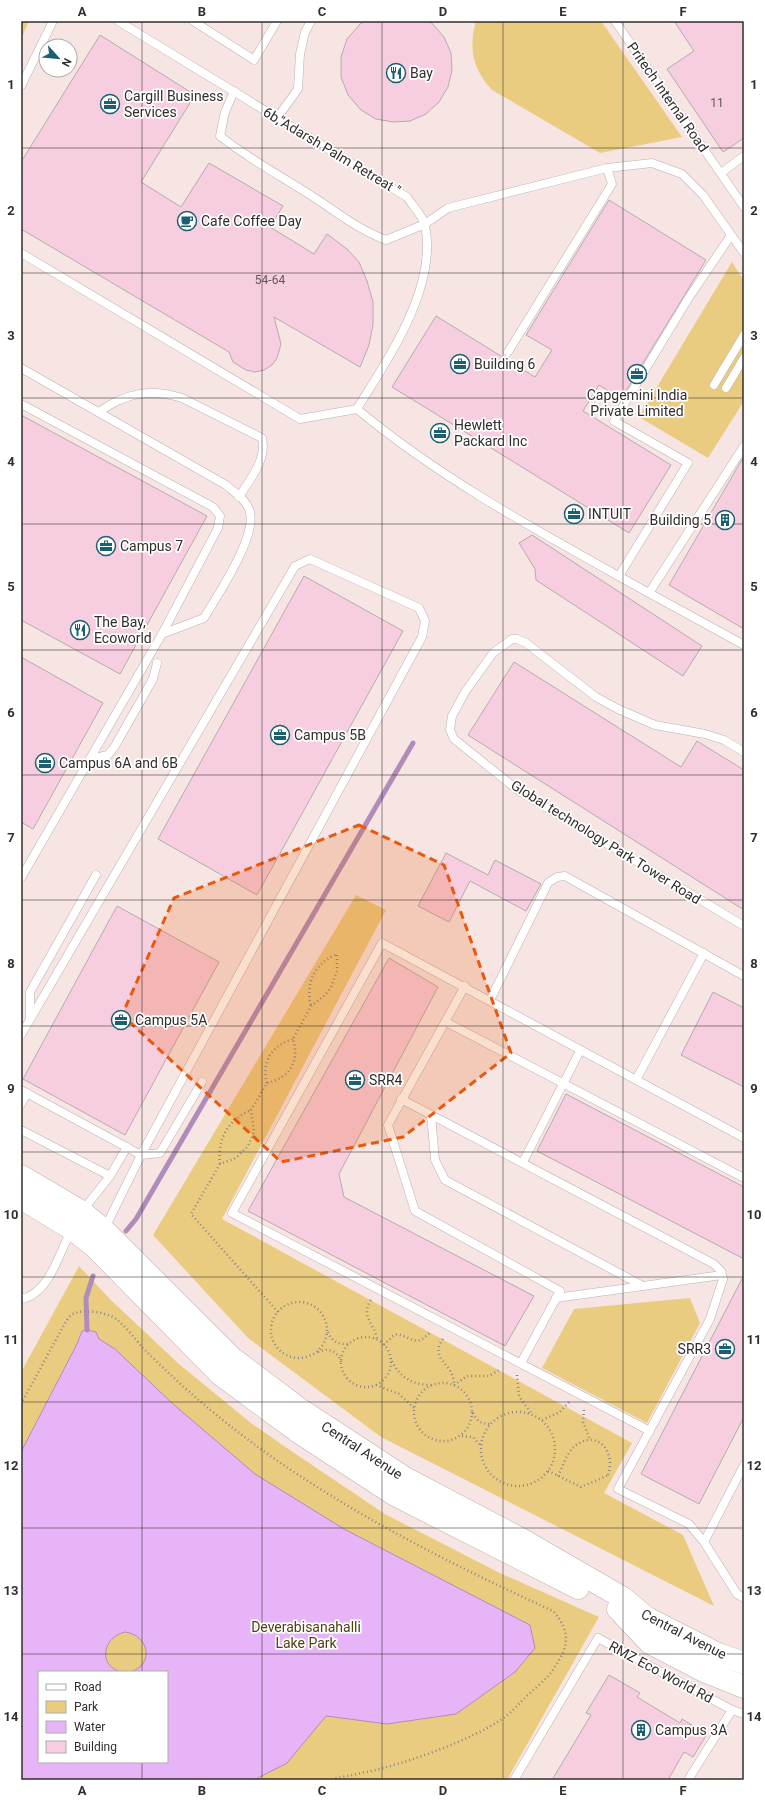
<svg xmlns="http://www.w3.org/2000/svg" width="765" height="1801" viewBox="0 0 765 1801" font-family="Roboto,sans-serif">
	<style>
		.built { fill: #f7e5e3; fill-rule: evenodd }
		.green { fill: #eacc81; fill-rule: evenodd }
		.water { fill: #e7b5f7; stroke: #b08cba; fill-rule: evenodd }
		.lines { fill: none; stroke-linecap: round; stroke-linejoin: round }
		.stream { stroke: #b08cba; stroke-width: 5 }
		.building { fill: #f7cee0; stroke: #b4acaf }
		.lane-casing { stroke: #b9b1b0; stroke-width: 9 }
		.secondary-casing { stroke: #b9b1b0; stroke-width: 23 }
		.path { stroke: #8e8888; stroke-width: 2.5; stroke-dasharray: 1 3; stroke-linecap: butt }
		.lane { stroke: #fff; stroke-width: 8 }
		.secondary { stroke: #fff; stroke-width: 22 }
		.marked { fill: #e8590c; fill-opacity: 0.2; stroke: #e8590c; stroke-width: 3; stroke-dasharray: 8 5; stroke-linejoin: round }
		.grid { fill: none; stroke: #312e2d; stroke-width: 1; stroke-opacity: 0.55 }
		.labels { text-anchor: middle; stroke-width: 3.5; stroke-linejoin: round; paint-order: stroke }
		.number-label { font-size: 12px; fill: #62565a }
		.poi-label { font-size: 14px; fill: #312e2d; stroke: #fff; text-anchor: start }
		.street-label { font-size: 14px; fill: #312e2d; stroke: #fff }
		.park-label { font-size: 14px; fill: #504014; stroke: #fff }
		.neatline { fill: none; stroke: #312e2d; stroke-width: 1.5 }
		.grid-label { font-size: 13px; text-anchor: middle; font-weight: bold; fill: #312e2d }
	</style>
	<rect width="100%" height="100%" fill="#fdf4f4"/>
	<path class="built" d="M29,21h715v1759h-237l92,-163 -99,-44 -115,-59 -98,-66 -36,-25 -72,-59 -68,-64 -32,-34 -58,106v-1333zM46,46h24v24h-24z"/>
	<g class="green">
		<polygon points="21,21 29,21 21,39"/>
		<path d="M476,21h125l81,116 -82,16 -108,-63c-19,-20 -24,-42 -16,-69z"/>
		<polygon points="732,262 744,281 744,401 708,458 639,417"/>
		<polygon points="356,895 386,910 222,1219 632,1443 604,1493 683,1535 714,1606 381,1437 248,1338 153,1235"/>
		<path d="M79,1266l32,34 68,64 72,59 36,25 98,66 115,59 99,44 -92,163h-486v-408zM39,1672h128v90h-128z"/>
		<polygon points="690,1298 700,1323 647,1423 542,1368 574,1309"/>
	</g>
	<path class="water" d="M87,1330l9,2 3,7 16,10 58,55 82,70 89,55 186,96 5,23 -20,24 -59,42 -69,10 -61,-8 -39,47 -33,17h-233v-328l56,-108 5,-13zM125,1632c24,3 30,33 5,40h37v90h-128v-90h82c-24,-7 -18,-35 4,-40z"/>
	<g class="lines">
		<g class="stream">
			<polyline points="126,1231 136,1219 413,743"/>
			<polyline points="87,1330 86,1298 93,1276"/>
		</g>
	</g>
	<g class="building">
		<polygon points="364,21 430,21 444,37 451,53 452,70 448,87 439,102 426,114 410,121 393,122 376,119 361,110 348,95 341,77 341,57 347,39 360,24"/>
		<polygon points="674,21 744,21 744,138 723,152 667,69 694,51"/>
		<polygon points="100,35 195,95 141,182 181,207 209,163 283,206 270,227 314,254 327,234 347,249 359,262 367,281 373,302 373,325 369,345 360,367 274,317 281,344 277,358 272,365 264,370 255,372 246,370 233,362 229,352 21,229 21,162"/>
		<polygon points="609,200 706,260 621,399 599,385 583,411 671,465 629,533 392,387 436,316 535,377 552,350 526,335"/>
		<polygon points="21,415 207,516 120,674 21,620"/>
		<polygon points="744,456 744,629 669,585"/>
		<polygon points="532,535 702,646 683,676 536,580 535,569 519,543"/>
		<polygon points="304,576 403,631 257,895 158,839"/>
		<polygon points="21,657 103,703 33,829 21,822"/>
		<polygon points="514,662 681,767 697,741 744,770 744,910 468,735"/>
		<polygon points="446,853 488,875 495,860 541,884 526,911 470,881 449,922 418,906"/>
		<polygon points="117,906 219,962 125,1135 23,1079"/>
		<polygon points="389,958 438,987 339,1174 344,1197 534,1296 505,1346 248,1211"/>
		<polygon points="713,992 744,1008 744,1087 681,1055"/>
		<polygon points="566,1094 744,1187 744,1259 537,1151"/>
		<polygon points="744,1275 744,1417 699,1504 641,1474"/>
		<polygon points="609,1675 640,1693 637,1697 680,1723 682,1719 707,1734 693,1757 684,1752 668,1780 552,1780 591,1715 586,1713"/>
	</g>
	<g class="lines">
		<defs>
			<g id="lane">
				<polyline points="193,21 254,60 277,21"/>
				<polyline points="615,21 744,207"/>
				<polyline points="21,86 53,21"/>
				<path d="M234,91l-9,21 -5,24c30,24 63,41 95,62 23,15 44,32 71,42l39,-16 23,-16 159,-40 45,-5 30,11 21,21 41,58"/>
				<polyline points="277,118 298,89 300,54 305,32 311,21"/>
				<polyline points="721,173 744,156"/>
				<path d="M21,253l279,166 57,-10c31,-51 81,-121 68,-184 -2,-9 -13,-20 -18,-28l-289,-176"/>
				<polyline points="508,352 612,184 607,168"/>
				<path d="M21,368l205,117c9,8 21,15 24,27 6,27 -32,82 -46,106l-42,16"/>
				<polyline points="714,385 744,335"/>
				<polyline points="726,388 744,358"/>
				<polyline points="21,404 213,507 220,516 218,528 162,634 21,878"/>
				<path d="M357,409c89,74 192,128 292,184l95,-147"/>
				<path d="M99,412c26,-19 52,-24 83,-14l80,40c5,22 -12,41 -23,59"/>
				<polyline points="619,576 688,463 614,421 688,299 731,235"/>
				<polyline points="649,593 744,645"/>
				<polyline points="744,752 724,740 705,734 655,725 618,709 596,697 526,643 517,639 512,639 493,653 465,692 452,716 450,730 454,739 519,791 744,926"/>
				<polyline points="90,759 108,755 115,746 153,679 157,663"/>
				<polyline points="465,986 388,1125 415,1211 560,1291 521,1363"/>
				<polyline points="490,1000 548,883 557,877 565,876 744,976"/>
				<polyline points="30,1017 30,992 96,875"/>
				<polyline points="446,1022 744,1178"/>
				<polyline points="21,1035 295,566 310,559 419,608 425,621 422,637 141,1155 104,1230"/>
				<polyline points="636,1080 704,953"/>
				<polyline points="21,1090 141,1155 160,1153 202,1082"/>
				<polyline points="401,1099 714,1264 721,1271 723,1279 710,1319 618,1489 689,1524 704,1542"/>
				<polyline points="21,1104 27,1093"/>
				<polyline points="431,1115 435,1160 445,1180 643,1286"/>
				<polyline points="21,1130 110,1176"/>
				<polyline points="523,1162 580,1051"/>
				<polyline points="83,1210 110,1176 127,1147"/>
				<polyline points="556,1298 722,1275"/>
				<path d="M21,1299c29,-5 38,-47 51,-70"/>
				<polyline points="650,1431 232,1213 382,943 744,1138"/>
				<polyline points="744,1465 704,1542 737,1594 744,1598"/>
				<polyline points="514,1780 598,1638 732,1710 744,1714"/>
				<polyline points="688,1780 732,1710"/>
			</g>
			<g id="secondary">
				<polyline points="21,1176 82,1212 104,1230 232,1358 301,1410 405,1478 521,1539 623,1598 647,1618 718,1654 744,1663"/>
				<polyline points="21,1198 72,1229 94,1246 221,1375 297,1431 395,1495 578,1588"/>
				<polyline points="618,1609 650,1643 704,1671 744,1687"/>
			</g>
		</defs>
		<use href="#lane" class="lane-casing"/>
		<use href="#secondary" class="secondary-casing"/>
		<g class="path">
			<path d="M267,1083c-6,-21 5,-38 26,-44"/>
			<path d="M220,1164c-3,-25 8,-44 31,-54"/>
			<path d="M371,1300c-11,17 4,24 6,39"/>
			<circle cx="299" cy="1330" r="28"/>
			<path d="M278,1312l-87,-98 29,-50 16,-6 12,-12 6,-14 -3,-22 16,-27c23,-5 33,-22 26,-44l18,-33 14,-11 6,-8 6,-16v-17c-22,9 -32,29 -26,52"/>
			<path d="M328,1332c3,9 11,13 20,12"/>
			<circle cx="366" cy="1362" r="25"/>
			<path d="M443,1339c-15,21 12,24 11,46"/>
			<path d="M384,1345l9,-9 4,-2c14,3 20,14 33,-2"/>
			<path d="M318,1352c10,-5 20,-1 23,10"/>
			<path d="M392,1361c7,16 21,24 39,24"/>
			<polyline points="517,1375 519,1396 531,1413"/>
			<circle cx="443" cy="1412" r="29"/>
			<polyline points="376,1385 399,1394 414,1408"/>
			<polyline points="454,1385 467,1376 489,1376 499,1370"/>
			<path d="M21,1404l44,-81c2,-3 5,-8 8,-9 9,-5 29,-2 38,2 11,5 24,23 32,32 19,19 38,37 58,54 104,89 228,152 352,209 18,20 16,36 1,57 -6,10 -15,17 -23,24 -11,10 -19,21 -32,29 -30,19 -81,38 -116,47 -17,5 -35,7 -53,12"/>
			<polyline points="584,1410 583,1422 590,1440"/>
			<circle cx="518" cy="1449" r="37"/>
			<path d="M473,1413c3,8 9,11 17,11"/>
			<polyline points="542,1420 560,1412 569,1402"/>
			<polyline points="462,1436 473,1437 480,1445"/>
			<polyline points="548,1471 581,1487 609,1475"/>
			<path d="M558,1476c5,-10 9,-24 17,-30 23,-18 41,7 33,29"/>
		</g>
		<use href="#lane" class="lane"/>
		<use href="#secondary" class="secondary"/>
	</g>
	<path class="marked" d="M359,825l85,40 67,188 -108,84 -122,25 -159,-147 52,-117z"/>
	<path class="grid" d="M142,21v1651M262,21v1759M382,21v1759M503,21v1759M623,21v1759M21,148h723M21,273h723M21,398h723M21,524h723M21,650h723M21,775h723M21,900h723M21,1026h723M21,1152h723M21,1277h723M21,1402h723M21,1528h723M21,1654h723M142,1762v18"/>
	<defs>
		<symbol id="restaurant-ring" viewBox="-11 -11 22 22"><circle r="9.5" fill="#fff" stroke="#1b6072" stroke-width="1.5"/><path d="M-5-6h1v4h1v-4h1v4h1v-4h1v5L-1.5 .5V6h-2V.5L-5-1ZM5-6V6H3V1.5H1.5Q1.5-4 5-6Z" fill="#1b6072"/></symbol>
		<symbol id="office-ring" viewBox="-11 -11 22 22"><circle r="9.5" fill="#fff" stroke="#1b6072" stroke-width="1.5"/><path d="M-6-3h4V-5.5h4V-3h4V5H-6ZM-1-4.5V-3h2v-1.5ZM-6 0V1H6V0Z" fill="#1b6072"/></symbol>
		<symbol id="cafe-ring" viewBox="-11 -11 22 22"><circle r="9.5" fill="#fff" stroke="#1b6072" stroke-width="1.5"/><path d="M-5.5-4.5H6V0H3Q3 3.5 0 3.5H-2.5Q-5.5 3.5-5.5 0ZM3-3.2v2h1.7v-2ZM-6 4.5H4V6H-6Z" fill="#1b6072"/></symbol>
		<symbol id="building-ring" viewBox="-11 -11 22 22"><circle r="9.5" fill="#fff" stroke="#1b6072" stroke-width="1.5"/><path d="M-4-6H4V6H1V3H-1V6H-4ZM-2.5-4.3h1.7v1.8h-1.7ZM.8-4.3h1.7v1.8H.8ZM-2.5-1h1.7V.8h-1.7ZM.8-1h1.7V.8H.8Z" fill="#1b6072"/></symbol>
	</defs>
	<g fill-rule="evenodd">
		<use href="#restaurant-ring" x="385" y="62" width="22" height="22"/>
		<use href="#office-ring" x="99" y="93" width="22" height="22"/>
		<use href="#cafe-ring" x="176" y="210" width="22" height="22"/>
		<use href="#office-ring" x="449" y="353" width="22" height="22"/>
		<use href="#office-ring" x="626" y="363" width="22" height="22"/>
		<use href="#office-ring" x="429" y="422" width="22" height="22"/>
		<use href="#office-ring" x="563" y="503" width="22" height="22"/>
		<use href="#building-ring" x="714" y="509" width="22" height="22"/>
		<use href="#office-ring" x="95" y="535" width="22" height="22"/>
		<use href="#restaurant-ring" x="69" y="619" width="22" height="22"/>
		<use href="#office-ring" x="269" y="724" width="22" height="22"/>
		<use href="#office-ring" x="34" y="752" width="22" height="22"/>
		<use href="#office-ring" x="110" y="1009" width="22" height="22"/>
		<use href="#office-ring" x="344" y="1069" width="22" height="22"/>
		<use href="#office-ring" x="714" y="1338" width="22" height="22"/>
		<use href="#building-ring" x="630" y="1719" width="22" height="22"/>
	</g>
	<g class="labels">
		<g class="number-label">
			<text x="717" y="107">11</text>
			<text x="270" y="284">54-64</text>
		</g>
		<g class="poi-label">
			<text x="410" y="78">Bay</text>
			<text x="124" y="101">Cargill Business<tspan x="124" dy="16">Services</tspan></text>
			<text x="201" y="226">Cafe Coffee Day</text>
			<text x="474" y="369">Building 6</text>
			<text x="637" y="400" text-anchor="middle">Capgemini India<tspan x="637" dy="16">Private Limited</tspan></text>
			<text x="454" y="430">Hewlett<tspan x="454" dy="16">Packard Inc</tspan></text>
			<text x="588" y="519">INTUIT</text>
			<text x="711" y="525" text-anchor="end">Building 5</text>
			<text x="120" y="551">Campus 7</text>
			<text x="94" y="627">The Bay,<tspan x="94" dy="16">Ecoworld</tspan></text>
			<text x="294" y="740">Campus 5B</text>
			<text x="59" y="768">Campus 6A and 6B</text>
			<text x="135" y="1025">Campus 5A</text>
			<text x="369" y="1085">SRR4</text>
			<text x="711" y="1354" text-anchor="end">SRR3</text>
			<text x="655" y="1735">Campus 3A</text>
		</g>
		<g class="street-label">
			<text transform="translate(668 97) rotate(55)" y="5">Pritech Internal Road</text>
			<text transform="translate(332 151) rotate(31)" y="5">6b,"Adarsh Palm Retreat "</text>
			<text transform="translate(606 842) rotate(32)" y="5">Global technology Park Tower Road</text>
			<text transform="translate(362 1450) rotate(33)" y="5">Central Avenue</text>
			<text transform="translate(684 1634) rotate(27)" y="5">Central Avenue</text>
			<text transform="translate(661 1672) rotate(28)" y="5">RMZ Eco World Rd</text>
		</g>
		<g class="park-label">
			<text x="306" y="1632">Deverabisanahalli<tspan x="306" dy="16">Lake Park</tspan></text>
		</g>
	</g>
	<rect width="765" height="1801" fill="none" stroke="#ffffff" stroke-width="44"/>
	<rect x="38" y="1671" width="130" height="92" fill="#ffffff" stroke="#adabab"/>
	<rect x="46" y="1684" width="20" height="6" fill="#ffffff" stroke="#adabab"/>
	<text x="74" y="1691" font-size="12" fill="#312e2d">Road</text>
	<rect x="46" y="1701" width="20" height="12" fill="#eacc81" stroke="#adabab"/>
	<text x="74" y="1711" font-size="12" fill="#312e2d">Park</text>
	<rect x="46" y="1721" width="20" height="12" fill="#e7b5f7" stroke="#adabab"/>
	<text x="74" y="1731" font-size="12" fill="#312e2d">Water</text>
	<rect x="46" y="1741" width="20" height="12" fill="#f7cee0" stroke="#adabab"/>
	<text x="74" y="1751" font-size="12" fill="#312e2d">Building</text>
	<g transform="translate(58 58) rotate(117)"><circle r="19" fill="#ffffff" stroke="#adabab"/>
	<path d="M0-3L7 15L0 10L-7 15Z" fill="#1b6072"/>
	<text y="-6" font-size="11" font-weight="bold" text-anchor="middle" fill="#312e2d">N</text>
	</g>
	<rect x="22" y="22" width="721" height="1757" class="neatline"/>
	<g class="grid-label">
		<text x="82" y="16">A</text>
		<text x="202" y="16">B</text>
		<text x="322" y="16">C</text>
		<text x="443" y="16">D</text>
		<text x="563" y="16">E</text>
		<text x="683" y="16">F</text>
		<text x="11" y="89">1</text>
		<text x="754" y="89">1</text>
		<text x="11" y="215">2</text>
		<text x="754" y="215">2</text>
		<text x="11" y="340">3</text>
		<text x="754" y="340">3</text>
		<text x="11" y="466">4</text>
		<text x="754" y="466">4</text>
		<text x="11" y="591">5</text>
		<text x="754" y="591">5</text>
		<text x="11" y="717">6</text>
		<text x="754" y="717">6</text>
		<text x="11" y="842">7</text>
		<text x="754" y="842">7</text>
		<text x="11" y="968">8</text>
		<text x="754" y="968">8</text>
		<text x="11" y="1093">9</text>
		<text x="754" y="1093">9</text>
		<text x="11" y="1219">10</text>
		<text x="754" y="1219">10</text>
		<text x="11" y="1344">11</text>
		<text x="754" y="1344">11</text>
		<text x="11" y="1470">12</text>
		<text x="754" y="1470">12</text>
		<text x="11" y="1595">13</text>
		<text x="754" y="1595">13</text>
		<text x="11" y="1721">14</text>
		<text x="754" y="1721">14</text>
		<text x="82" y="1795">A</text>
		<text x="202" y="1795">B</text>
		<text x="322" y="1795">C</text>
		<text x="443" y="1795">D</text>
		<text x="563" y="1795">E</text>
		<text x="683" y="1795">F</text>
	</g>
</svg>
